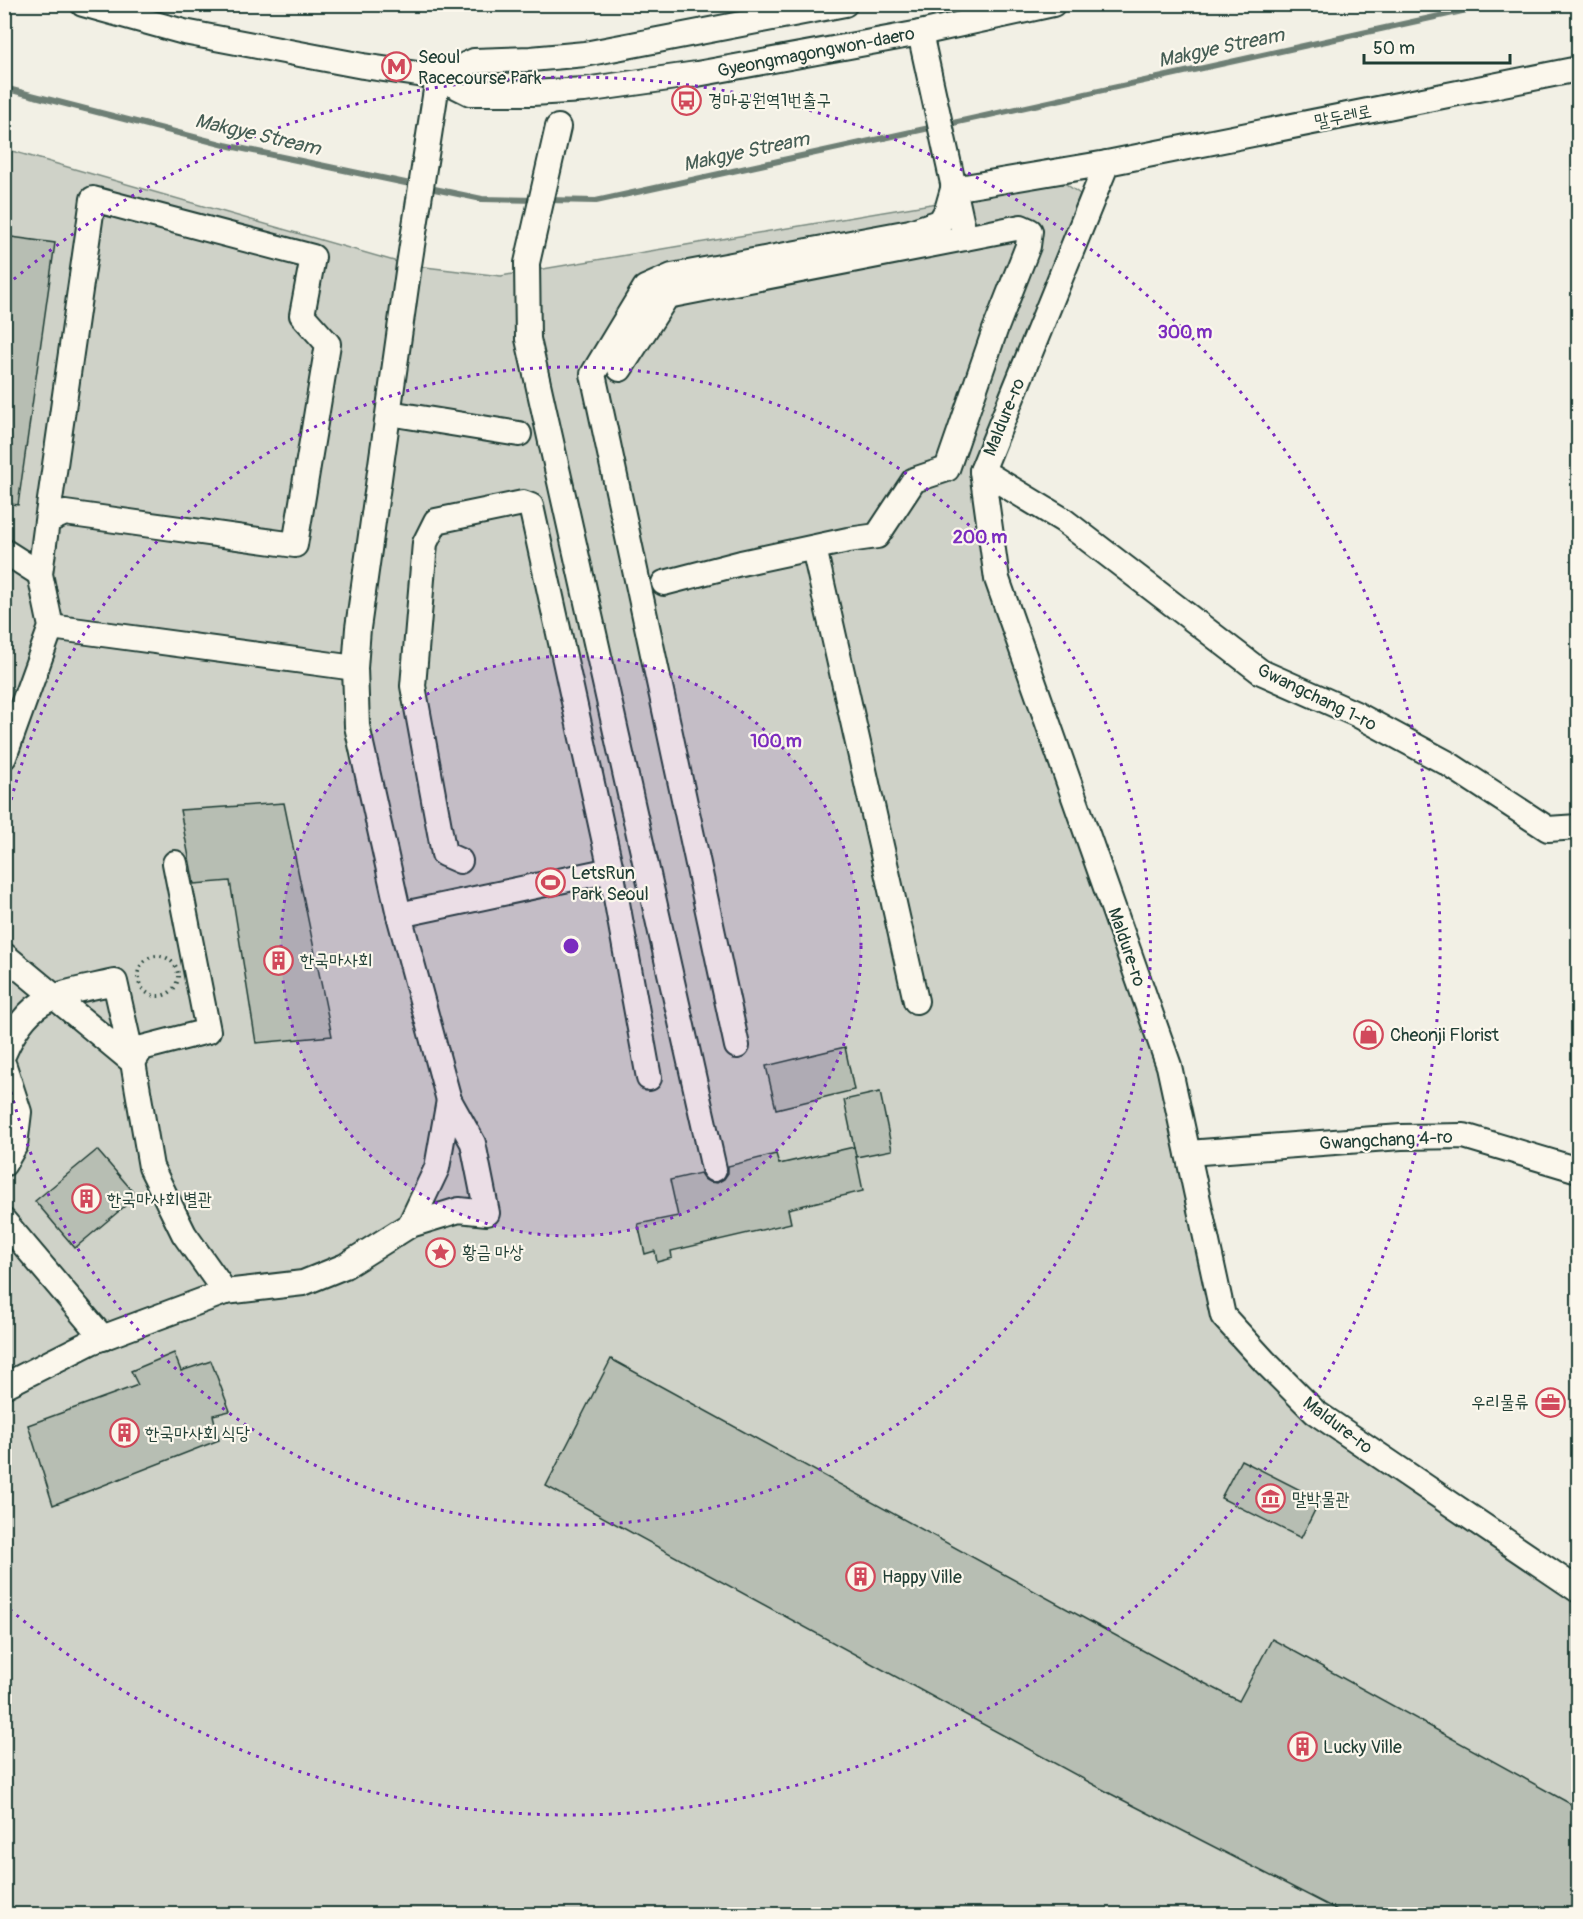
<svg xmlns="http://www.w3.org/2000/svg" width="1583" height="1919" viewBox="0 0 1583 1919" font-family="Pangolin,'Poor Story',sans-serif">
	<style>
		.green { fill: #cfd2c8; stroke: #77887e; stroke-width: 1.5 }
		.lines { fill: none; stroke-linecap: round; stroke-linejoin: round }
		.stream { stroke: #6e7f75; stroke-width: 6 }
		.building { fill: #b7beb3; stroke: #1f3d34; stroke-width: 1.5 }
		.minor-casing { stroke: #1f3d34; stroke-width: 28 }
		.path { stroke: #1f3d34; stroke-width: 4; stroke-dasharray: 1.5 4.5; stroke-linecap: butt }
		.minor { stroke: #fbf7ec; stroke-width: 24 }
		.ring { fill: none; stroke: #7b2cbf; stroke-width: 3; stroke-dasharray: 3 6 }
		.labels { text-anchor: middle; stroke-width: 4.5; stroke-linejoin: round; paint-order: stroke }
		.street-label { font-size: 18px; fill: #1f3d34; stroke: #fbf7ec }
		.poi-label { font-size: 18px; fill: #1f3d34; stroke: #fbf7ec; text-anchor: start }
		.water-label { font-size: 20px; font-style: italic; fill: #465e55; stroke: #fbf7ec }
		.centre { fill: #7b2cbf; stroke: #fbf7ec; stroke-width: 3 }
		.ring-label { font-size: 18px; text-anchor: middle; font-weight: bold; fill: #7b2cbf; stroke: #fbf7ec; stroke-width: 4.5; stroke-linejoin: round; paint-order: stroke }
	</style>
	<rect width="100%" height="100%" fill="#f2f0e5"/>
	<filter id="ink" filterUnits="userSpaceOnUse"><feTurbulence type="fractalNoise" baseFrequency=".0167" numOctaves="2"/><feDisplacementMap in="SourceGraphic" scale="12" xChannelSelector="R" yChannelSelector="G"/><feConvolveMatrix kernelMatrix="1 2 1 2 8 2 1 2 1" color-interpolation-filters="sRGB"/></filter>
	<g filter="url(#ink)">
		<polygon class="green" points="5,149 408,265 501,276 1063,182 1080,194 974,472 1158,1070 1211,1312 1255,1364 1578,1597 1578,1914 5,1914"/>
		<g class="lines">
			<g class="stream">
				<polyline points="4,88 225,145 415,185"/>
				<polyline points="944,125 1494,4"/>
				<polyline points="425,187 482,199 537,200"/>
				<polyline points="547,200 596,201 934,127"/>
			</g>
		</g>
		<g class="building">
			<polygon points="4,236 55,243 18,505 4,503"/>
			<polygon points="284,803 332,1036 256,1043 230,881 194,884 180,810"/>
			<polygon points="845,1047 854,1090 776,1109 766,1066"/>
			<polygon points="880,1092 892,1150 856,1157 844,1100"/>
			<polygon points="854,1147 863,1191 788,1209 791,1223 671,1251 672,1258 657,1262 655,1251 645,1254 638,1224 678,1216 670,1180 700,1173 704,1179 709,1182 717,1183 724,1179 728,1173 728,1166 776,1154 779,1164"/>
			<polygon points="97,1150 137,1196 75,1248 35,1201"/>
			<polygon points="174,1353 181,1371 211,1361 230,1411 213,1415 219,1440 53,1505 28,1425 138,1385 131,1371"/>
			<polygon points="611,1359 1175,1668 1239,1701 1272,1639 1578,1808 1578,1914 1345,1914 1111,1794 546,1486"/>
			<polygon points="1241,1460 1320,1500 1301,1538 1221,1498"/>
		</g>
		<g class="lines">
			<defs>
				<g id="minor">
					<polyline points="845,4 585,54 531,59 474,61 438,77 470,93 532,93 584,90 697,74 920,33 1053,4"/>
					<polyline points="558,127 527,263 528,339 714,1169"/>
					<polyline points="1107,163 982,471 997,579 1169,1066 1223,1316 1265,1362 1315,1412 1578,1590"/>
					<polyline points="953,189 1107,163 1578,69"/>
					<polyline points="620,369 667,296 965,238 920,33"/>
					<polyline points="389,413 519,434"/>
					<polyline points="982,471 1063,520 1261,672 1356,714 1447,763 1548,829 1578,827"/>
					<polyline points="814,548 916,1001"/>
					<polyline points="4,551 40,574"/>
					<polyline points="664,583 741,563 848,540 877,536 914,480 947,469 995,330 1028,246 1030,231 1021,227 965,238"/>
					<polyline points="51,627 355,668"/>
					<polyline points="4,757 51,627 40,574 47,521 93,199 313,257 302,315 328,344 295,545 65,513 47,521"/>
					<polyline points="460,861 444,854 413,686 425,543 436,521 523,503 531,506 611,870 649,1078"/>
					<polyline points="399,915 611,870"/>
					<polyline points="4,955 133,1062 151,1167 184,1234 225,1292"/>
					<polyline points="737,1046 593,374 645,288 672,276 910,232 940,222 947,210 953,189"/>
					<path d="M4,1053c26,-60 54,-58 111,-71l18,80"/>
					<polyline points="133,1062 142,1048 208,1031 175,863"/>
					<polyline points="4,1066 19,1112 15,1145 4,1164"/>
					<polyline points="1188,1153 1401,1137 1464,1136 1578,1170"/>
					<polyline points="4,1221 103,1338"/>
					<polyline points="410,1225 437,1168 449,1100"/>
					<polyline points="4,1386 91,1342 225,1292 303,1283 345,1266 410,1225 459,1210 487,1213 473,1143 449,1100 399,915 357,726 355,668 358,628 409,265 438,77 363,66 184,32 83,4"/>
				</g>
			</defs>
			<use href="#minor" class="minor-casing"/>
			<circle class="path" cx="158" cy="976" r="20"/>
			<use href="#minor" class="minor"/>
		</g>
	</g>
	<circle cx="571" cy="946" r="290" fill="#7b2cbf" fill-opacity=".12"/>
	<g class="ring">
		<circle cx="571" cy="946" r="290"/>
		<path d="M5 826A579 579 0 1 1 5 1066"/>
		<path d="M7 285A869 869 0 1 1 7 1607"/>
	</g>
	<defs>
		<symbol id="metro-ring" viewBox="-11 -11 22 22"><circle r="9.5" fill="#fbf7ec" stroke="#d1495b" stroke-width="1.5"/><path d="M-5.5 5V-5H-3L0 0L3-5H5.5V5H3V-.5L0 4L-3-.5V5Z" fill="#d1495b"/></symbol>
		<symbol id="bus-ring" viewBox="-11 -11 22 22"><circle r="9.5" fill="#fbf7ec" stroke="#d1495b" stroke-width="1.5"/><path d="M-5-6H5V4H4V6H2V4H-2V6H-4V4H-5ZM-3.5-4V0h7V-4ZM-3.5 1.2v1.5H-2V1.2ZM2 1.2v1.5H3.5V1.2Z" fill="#d1495b"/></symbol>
		<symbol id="stadium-ring" viewBox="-11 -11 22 22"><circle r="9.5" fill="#fbf7ec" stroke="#d1495b" stroke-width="1.5"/><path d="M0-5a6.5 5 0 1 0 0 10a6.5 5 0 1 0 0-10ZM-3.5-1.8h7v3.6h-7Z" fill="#d1495b"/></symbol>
		<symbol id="building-ring" viewBox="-11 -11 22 22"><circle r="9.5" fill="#fbf7ec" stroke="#d1495b" stroke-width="1.5"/><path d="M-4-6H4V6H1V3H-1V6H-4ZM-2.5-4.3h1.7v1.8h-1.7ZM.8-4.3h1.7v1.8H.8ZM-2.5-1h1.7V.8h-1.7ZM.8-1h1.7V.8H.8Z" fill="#d1495b"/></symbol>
		<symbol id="shop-ring" viewBox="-11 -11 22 22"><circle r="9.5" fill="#fbf7ec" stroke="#d1495b" stroke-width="1.5"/><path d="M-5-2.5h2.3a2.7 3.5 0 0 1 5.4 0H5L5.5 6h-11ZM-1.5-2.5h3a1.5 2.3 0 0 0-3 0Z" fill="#d1495b"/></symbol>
		<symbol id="sight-ring" viewBox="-11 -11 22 22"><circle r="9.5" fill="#fbf7ec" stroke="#d1495b" stroke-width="1.5"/><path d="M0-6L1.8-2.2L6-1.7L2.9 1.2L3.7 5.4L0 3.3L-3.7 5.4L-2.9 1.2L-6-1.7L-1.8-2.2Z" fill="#d1495b"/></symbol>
		<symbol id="office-ring" viewBox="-11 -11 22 22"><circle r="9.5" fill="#fbf7ec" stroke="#d1495b" stroke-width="1.5"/><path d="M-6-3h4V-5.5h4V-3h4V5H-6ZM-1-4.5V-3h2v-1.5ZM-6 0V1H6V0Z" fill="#d1495b"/></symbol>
		<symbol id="museum-ring" viewBox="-11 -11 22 22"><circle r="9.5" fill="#fbf7ec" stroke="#d1495b" stroke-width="1.5"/><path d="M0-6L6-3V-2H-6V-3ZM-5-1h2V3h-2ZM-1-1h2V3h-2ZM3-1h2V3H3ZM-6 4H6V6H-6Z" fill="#d1495b"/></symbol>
	</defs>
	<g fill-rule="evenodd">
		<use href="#metro-ring" x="380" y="50" width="33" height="33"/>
		<use href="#bus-ring" x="670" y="84" width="33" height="33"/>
		<use href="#stadium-ring" x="534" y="866" width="33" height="33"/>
		<use href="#building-ring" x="262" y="944" width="33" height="33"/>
		<use href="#shop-ring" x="1352" y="1018" width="33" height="33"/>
		<use href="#building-ring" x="70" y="1182" width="33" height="33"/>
		<use href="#sight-ring" x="424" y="1236" width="33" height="33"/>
		<use href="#office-ring" x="1534" y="1386" width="33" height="33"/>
		<use href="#building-ring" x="108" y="1416" width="33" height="33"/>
		<use href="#museum-ring" x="1254" y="1482" width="33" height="33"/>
		<use href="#building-ring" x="844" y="1560" width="33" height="33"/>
		<use href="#building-ring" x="1286" y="1730" width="33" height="33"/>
	</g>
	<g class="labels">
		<g class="street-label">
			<text transform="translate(816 52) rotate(-11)" y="6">Gyeongmagongwon-daero</text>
			<text transform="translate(1343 116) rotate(-11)" y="6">말두레로</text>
			<text transform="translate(1004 417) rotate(-68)" y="6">Maldure-ro</text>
			<text transform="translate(1317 697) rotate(26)" y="6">Gwangchang 1-ro</text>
			<text transform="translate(1127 947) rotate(71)" y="6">Maldure-ro</text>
			<text transform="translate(1386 1140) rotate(-3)" y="6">Gwangchang 4-ro</text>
			<text transform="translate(1338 1425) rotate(37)" y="6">Maldure-ro</text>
		</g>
		<g class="poi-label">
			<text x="418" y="63">Seoul<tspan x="418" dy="21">Racecourse Park</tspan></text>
			<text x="708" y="106">경마공원역1번출구</text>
			<text x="571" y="879">LetsRun<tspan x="571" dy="21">Park Seoul</tspan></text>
			<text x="300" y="966">한국마사회</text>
			<text x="1390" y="1041">Cheonji Florist</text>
			<text x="107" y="1205">한국마사회 별관</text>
			<text x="462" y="1258">황금 마상</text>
			<text x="1529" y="1408" text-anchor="end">우리물류</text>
			<text x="145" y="1439">한국마사회 식당</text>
			<text x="1292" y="1505">말박물관</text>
			<text x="882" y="1583">Happy Ville</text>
			<text x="1323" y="1753">Lucky Ville</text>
		</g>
		<g class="water-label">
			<text transform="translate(1221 47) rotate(-12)" y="7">Makgye Stream</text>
			<text transform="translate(258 134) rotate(13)" y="7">Makgye Stream</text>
			<text transform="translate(746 151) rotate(-12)" y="7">Makgye Stream</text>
		</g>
	</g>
	<circle cx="571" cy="946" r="9" class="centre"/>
	<g class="ring-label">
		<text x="1185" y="338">300 m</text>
		<text x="980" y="543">200 m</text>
		<text x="776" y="747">100 m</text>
	</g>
	<rect width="1583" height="1919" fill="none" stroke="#fbf7ec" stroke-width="24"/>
	<rect x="12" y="12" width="1559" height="1895" fill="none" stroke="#1f3d34" stroke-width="2" filter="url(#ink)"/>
	<path d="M1364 54v9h146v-9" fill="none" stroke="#1f3d34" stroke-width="3"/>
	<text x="1373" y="54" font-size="18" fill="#1f3d34" stroke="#fbf7ec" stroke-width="4.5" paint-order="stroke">50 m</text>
</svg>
